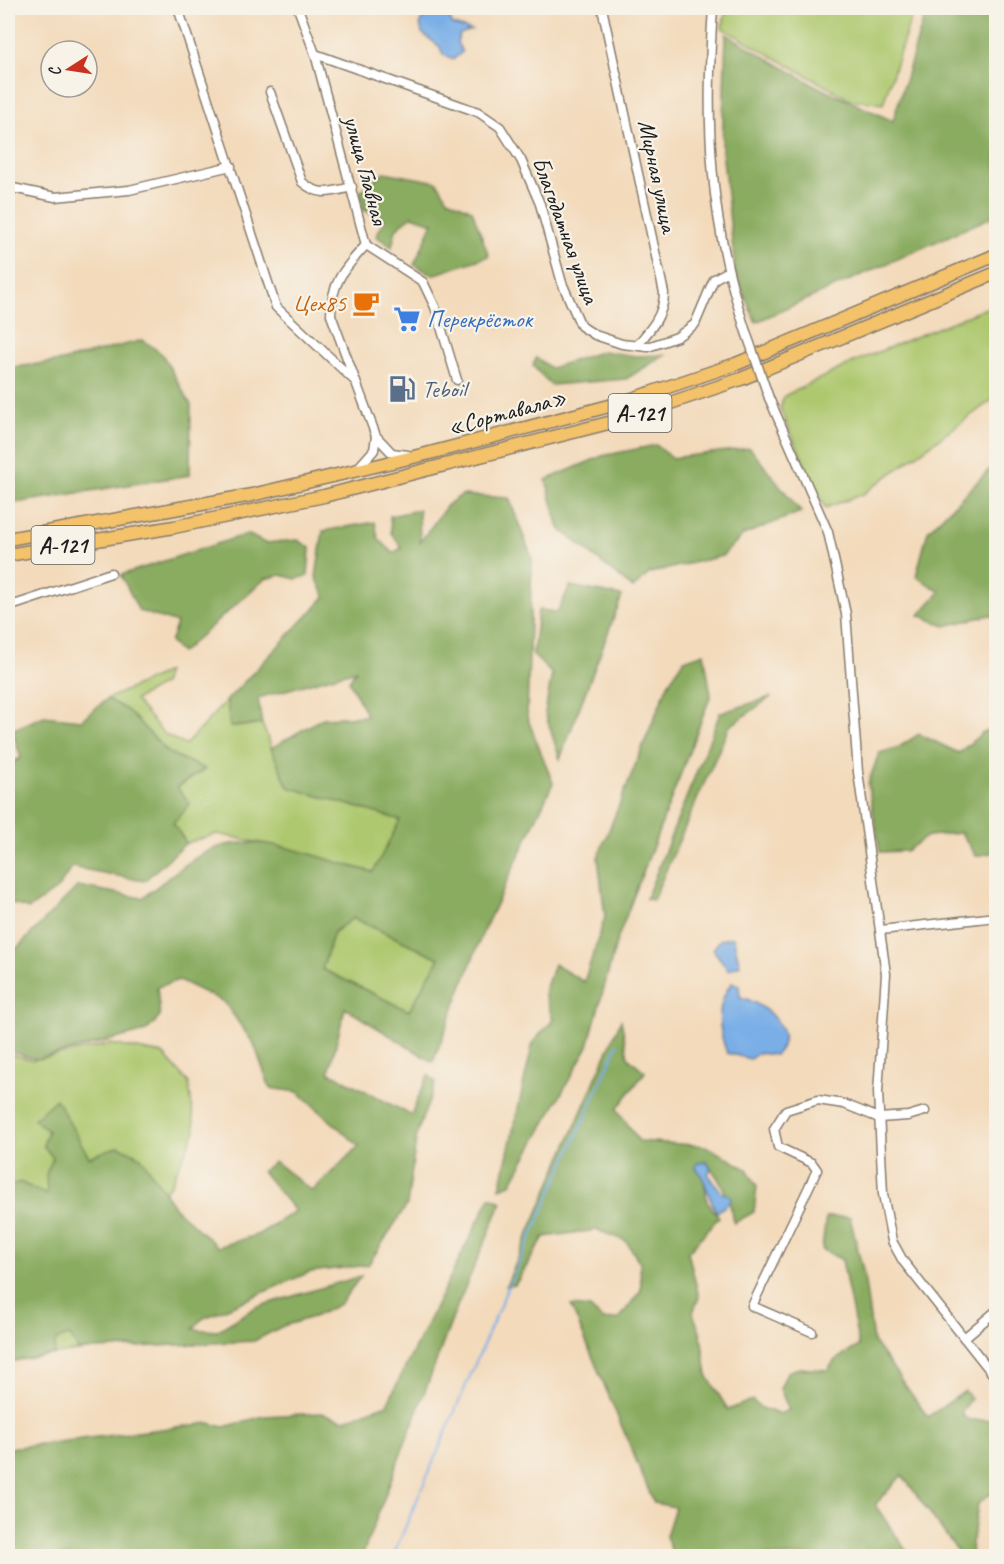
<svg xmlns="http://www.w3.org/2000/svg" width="1004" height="1564" viewBox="0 0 1004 1564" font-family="Caveat,sans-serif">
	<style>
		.green { fill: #adc86e; stroke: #647245; stroke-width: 1.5 }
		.forest { fill: #8aac61; stroke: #53643e; stroke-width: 1.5; fill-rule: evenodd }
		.water { fill: #79aee7; stroke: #4a6582; stroke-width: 1.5 }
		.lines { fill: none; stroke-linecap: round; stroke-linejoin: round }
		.stream { stroke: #79aee7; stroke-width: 2 }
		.minor-casing { stroke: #887b6c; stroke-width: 11 }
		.highway-casing { stroke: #887b6c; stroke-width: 15 }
		.minor { stroke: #fff; stroke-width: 8 }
		.highway { stroke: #f3c26a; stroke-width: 12 }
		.minor-bridge-casing { stroke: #887b6c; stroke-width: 11; stroke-linecap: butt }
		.minor-bridge { stroke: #fff; stroke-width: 8 }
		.labels { text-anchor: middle; stroke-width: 4.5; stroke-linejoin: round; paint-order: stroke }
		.shield { fill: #f7f3e8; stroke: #5e5c59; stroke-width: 1.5 }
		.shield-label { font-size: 22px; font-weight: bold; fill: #1c1c1c }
		.street-label { font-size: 24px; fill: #1c1c1c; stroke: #f7f3e8 }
		.food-label { font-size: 24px; fill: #c56008; stroke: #f7f3e8; text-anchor: end }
		.shop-label { font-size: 24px; fill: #366cbe; stroke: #f7f3e8; text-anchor: start }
		.service-label { font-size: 24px; fill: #4e5e75; stroke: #f7f3e8; text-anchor: start }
	</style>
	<rect width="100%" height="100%" fill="#f7f3e8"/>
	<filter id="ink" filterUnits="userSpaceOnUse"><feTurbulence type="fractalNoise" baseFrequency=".0167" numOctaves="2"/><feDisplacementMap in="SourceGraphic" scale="12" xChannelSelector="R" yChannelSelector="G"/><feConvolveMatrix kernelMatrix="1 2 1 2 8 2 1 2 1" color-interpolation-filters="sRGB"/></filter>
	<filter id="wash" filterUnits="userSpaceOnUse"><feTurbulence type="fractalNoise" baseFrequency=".008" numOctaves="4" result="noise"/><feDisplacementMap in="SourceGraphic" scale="24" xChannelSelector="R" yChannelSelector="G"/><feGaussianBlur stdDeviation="1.35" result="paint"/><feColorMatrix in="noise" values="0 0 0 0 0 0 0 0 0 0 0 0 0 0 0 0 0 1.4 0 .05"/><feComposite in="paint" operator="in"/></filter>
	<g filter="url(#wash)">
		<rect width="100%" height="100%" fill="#f3dabb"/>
		<g class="green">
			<polygon points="727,8 914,8 883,104 849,99 722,28"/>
			<polygon points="996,304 996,397 863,494 825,508 780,409 784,396 856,361"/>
			<polygon points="167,672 163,684 135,700 164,734 185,745 227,700 230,727 262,724 288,787 401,820 373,872 271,845 217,834 186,843 173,823 177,787 204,769 169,753 127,710 107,699"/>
			<polygon points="353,918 439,958 409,1011 322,969 334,932"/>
			<polygon points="111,1044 163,1054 189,1083 195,1131 170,1185 156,1203 93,1349 8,1361 8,1054 33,1060"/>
		</g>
		<g class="forest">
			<polygon points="927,8 996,8 996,215 756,322 736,277 722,149 726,34 814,85 893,121"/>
			<polygon points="384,172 437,182 448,199 472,210 489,256 433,275 414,265 433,223 412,216 396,229 392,247 376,236 385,219 363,210 360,192"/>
			<polygon points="143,340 162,354 191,405 190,475 8,504 8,368 62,361"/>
			<polygon points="603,351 635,356 665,355 626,379 551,385 533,366 536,358 551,368"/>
			<polygon points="656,445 672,458 750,448 801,512 743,535 722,556 650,573 633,588 559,528 546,480 602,456"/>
			<polygon points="996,463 996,619 990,615 945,626 919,615 940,592 916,576 928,531"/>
			<path d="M462,495l47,3 23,60 -5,159 26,66 -70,149 -50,130 -88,-54 -16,64 82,43 17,-40 8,7 -19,51 -10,72 -39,60 -58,7 -108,47 -9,10 24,2 39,-24 105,-31 -21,28 -24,12 -33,10 -29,15 -176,9 -8,-14 -14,4 -2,14 -46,8v-176l12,-4 27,13 -1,-21 7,-16 -10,-13 5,-14 -14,-12 22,-20 33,58 30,-11 22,11 34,51 43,39 41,-13 36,-23 -33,-40 13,-9 37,29 47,-45 -61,-54 -28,-4 -16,-44 -30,-42 -45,-22 -22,7 3,30 -14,14 -109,28 -29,-8v-106l8,4 62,-63 64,12c21,-15 42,-35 64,-46 51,-26 116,9 167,20l27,-52 -112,-33 -17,-39 52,-30 44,-2 -18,-35 7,-11 -98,28 4,26 -32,3 -3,-27 98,-103 -9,-20 7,-46 52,-9 3,16 15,15 9,-5 -11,-15 -1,-17 29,-6 1,32 28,-38zM353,918l86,40 -30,53 -87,-42 12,-37z"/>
			<polygon points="247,534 265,543 298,540 310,548 308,576 296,579 281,575 265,579 181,653 170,642 177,623 139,611 121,575"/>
			<polygon points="570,586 622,596 560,759 545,713 552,674 533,655 538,610 557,612"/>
			<polygon points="704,653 711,695 617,940 588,1046 511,1184 500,1188 533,1042 553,1020 544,993 554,964 584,982 605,917 598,857 668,684 684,660"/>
			<polygon points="771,697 729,727 653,900 646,899 720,713"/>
			<polygon points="107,699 127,710 169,753 205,769 177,787 190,804 173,823 186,843 144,881 72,867 58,888 29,909 8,902 8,764 21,758 12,730 44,716 81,720"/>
			<polygon points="996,728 996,852 976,856 961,833 928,836 906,851 880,852 868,784 879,753 899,747 919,734 959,753 983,732"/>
			<path d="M621,1020l7,37 17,15 -28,37 22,32 67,5 41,23 10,17 -3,26 -20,11c-3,-23 -13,-43 -28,-61l-9,2 -1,4 8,11 3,23 12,15 -31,35 11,45 -6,16 8,22 6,40 21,35 24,-10 9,8 18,6 10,-4 -9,-21 7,-17 12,-4 29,2 7,-10 24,-14 -17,-86 -20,-11 4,-32h24l14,58 9,66 55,76 37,-26 6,7 -10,16 8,6h27v79l-4,-6 -14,11 -7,46 3,6h-13l-59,-81 -27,30 35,51h-237l-7,-20 9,-29 -21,-4 -83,-197 19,2 13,12 16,-1 22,-29 -1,-27 -14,-22 -29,-11 -53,7 -29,48 -9,1z"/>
			<polygon points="490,1197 502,1202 458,1304 362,1556 8,1556 8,1456 10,1448 209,1423 224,1427 264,1416 322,1413 344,1420 387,1404"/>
		</g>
		<g class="water">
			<polygon points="436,13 448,15 453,25 471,30 460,34 457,42 462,52 454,59 443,55 440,47 422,33 420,23 424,17"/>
			<polygon points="733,937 740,965 728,970 713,949 720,940"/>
			<path d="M732,983l7,2 1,12c23,5 60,36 35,58l-17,-2 -8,6 -23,-6c-9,-23 -12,-50 5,-70z"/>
			<path d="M706,1162l5,6 -3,6 14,19 8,2 1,6 -14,11c-10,-14 -9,-31 -21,-44l1,-5z"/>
		</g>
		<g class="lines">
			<polyline class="stream" points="393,1556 505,1294 618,1044"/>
		</g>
	</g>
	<g filter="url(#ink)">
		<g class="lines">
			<defs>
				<g id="minor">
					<polyline points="178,8 276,307 354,380"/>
					<path d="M298,8l17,46 51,191c-21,23 -35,37 -35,70l45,121 16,17 16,2"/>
					<path d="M602,8l62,285c0,22 -13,36 -27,52"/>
					<path d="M713,8c-8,116 -4,212 33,324"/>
					<polyline points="315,54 478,112 500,127 521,160 540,204 562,283 581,326 595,335 622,344 648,347 677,337 695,324 714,279 727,272"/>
					<path d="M270,92l32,90c17,15 29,10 50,5"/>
					<polyline points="8,187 55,197 129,190 231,166"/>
					<polyline points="366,245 423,282 435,307 457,380"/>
					<polyline points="769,398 828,532 846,614 858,772 886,974 878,1092 883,1194 892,1241 903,1261 996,1378"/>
					<polyline points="358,468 374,450 376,436"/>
					<polyline points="8,607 111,573"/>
					<polyline points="881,930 996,917"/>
					<polyline points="812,1332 752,1306 817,1170 812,1163 778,1147 774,1129 786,1110 818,1100 844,1104 879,1118 908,1116 925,1111"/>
					<polyline points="964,1338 996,1311"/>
				</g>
				<g id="highway">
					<polyline points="8,539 252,495 426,454 617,404 736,364 996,255"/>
					<polyline points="8,555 174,527 324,496 620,420 741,379 996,273"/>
				</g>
			</defs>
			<use href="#minor" class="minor-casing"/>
			<use href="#highway" class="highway-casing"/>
			<use href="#minor" class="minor"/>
			<use href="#highway" class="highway"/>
			<defs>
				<polyline id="minor-bridge" points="746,332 769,398"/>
			</defs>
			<use href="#minor-bridge" class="minor-bridge-casing"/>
			<use href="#minor-bridge" class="minor-bridge"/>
		</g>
	</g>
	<defs>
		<symbol id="cafe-bare" viewBox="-9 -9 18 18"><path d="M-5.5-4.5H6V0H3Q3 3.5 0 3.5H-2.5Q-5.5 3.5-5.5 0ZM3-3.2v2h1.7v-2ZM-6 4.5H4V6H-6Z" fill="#e8710a" stroke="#f7f3e8" stroke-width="2.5" paint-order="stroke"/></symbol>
		<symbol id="supermarket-bare" viewBox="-9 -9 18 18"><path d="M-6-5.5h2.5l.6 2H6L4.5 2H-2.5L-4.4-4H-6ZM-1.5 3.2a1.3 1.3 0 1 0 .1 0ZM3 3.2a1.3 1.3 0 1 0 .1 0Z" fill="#3f7fe0" stroke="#f7f3e8" stroke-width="2.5" paint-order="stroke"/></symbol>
		<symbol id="fuel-bare" viewBox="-9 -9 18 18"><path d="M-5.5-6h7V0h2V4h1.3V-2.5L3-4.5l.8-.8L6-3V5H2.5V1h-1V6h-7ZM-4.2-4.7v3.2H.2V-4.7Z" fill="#5c6f8a" stroke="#f7f3e8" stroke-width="2.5" paint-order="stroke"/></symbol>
	</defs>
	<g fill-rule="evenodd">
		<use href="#cafe-bare" x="347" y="284" width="38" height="38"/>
		<use href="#supermarket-bare" x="388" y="300" width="38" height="38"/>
		<use href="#fuel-bare" x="383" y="370" width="38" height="38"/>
	</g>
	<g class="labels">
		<g class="shield">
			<rect x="608.5" y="394" width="63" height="38" rx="4.5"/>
			<rect x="31.5" y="526" width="63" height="38" rx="4.5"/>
		</g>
		<g class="shield-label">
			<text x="640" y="421">А-121</text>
			<text x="63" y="553">А-121</text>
		</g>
		<g class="street-label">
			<text transform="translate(366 170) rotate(75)" y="8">улица Главная</text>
			<text transform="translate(658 176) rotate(78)" y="8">Мирная улица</text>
			<text transform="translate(566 230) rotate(70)" y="8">Благодатная улица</text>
			<text transform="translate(507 412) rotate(-15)" y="8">«Сортавала»</text>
		</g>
		<g class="food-label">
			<text x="346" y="311">Цех85</text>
		</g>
		<g class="shop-label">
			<text x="427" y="327">Перекрёсток</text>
		</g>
		<g class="service-label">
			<text x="422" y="397">Teboil</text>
		</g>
	</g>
	<rect width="1004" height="1564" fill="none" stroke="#f7f3e8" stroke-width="30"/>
	<g transform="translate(69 69) rotate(258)"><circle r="28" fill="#f7f3e8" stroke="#9f9d96" stroke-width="1.5"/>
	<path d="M0-4.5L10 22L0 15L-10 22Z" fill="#c8321e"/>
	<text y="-9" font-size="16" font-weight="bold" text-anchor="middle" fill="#1c1c1c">С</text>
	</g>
</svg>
